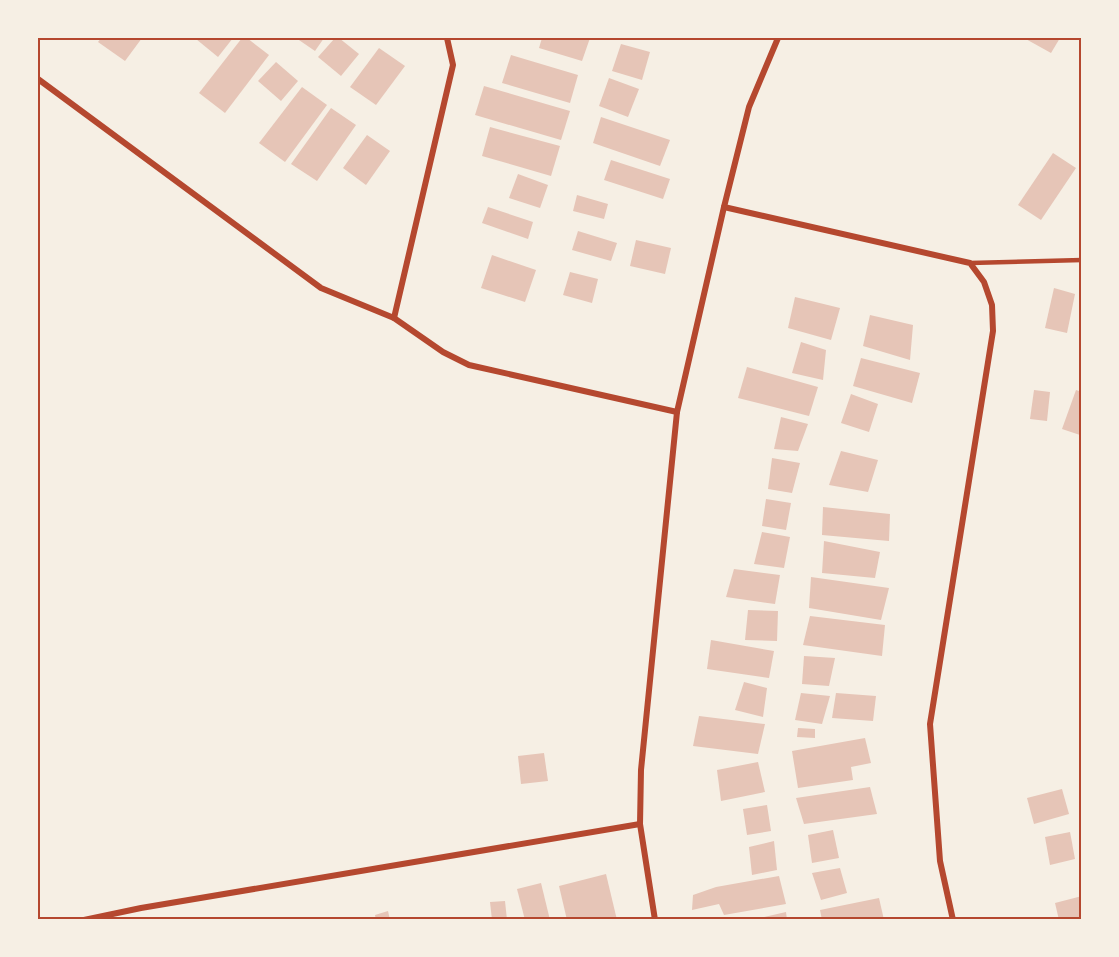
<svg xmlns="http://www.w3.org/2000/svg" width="1119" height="957" viewBox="0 0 1119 957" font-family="'Asap Condensed',sans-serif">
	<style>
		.building { fill: #e6c5b7 }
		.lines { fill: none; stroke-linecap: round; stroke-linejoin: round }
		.service { stroke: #b5482f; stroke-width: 4.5 }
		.minor { stroke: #b5482f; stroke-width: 6 }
		.neatline { fill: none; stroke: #b5482f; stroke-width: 2 }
	</style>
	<rect width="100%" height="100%" fill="#f6efe4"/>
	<g class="building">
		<polygon points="101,38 142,38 125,61 98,42"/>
		<polygon points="197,38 233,38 218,57 196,39"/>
		<polygon points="242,38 247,38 269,55 225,113 199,93"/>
		<polygon points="296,38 324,38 315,51"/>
		<polygon points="335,38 339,38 359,54 341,76 318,57"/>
		<polygon points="542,38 590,38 582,61 539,48"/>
		<polygon points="1024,38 1060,38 1051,53"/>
		<polygon points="621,44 650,52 642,80 612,71"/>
		<polygon points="379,48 405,66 376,105 350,87"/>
		<polygon points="511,55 578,75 570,103 502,83"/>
		<polygon points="276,62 298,81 281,101 258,81"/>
		<polygon points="609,78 639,89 628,117 599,106"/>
		<polygon points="484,86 570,111 561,140 475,115"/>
		<polygon points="302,87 327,105 285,162 259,143"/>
		<polygon points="331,108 356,125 317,181 291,164"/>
		<polygon points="601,117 670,140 660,166 593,143"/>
		<polygon points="490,127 560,146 551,176 482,156"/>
		<polygon points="367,135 390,151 366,185 343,168"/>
		<polygon points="1053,153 1076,168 1041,220 1018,205"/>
		<polygon points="611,160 670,179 663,199 604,180"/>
		<polygon points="518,174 548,185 540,208 509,198"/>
		<polygon points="577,195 608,204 604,219 573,211"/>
		<polygon points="488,207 533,222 528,239 482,223"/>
		<polygon points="578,231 617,243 611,261 572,250"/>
		<polygon points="636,240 671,248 665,274 630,266"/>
		<polygon points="492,255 536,270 525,302 481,288"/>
		<polygon points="570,272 598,279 592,303 563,295"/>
		<polygon points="1054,288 1075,294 1067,333 1045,328"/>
		<polygon points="795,297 840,308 831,340 788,328"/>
		<polygon points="870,315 913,325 910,360 863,346"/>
		<polygon points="801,342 826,350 823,380 792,373"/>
		<polygon points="861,358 920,373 912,403 853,386"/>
		<polygon points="747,367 818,387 809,416 738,398"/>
		<polygon points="1034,390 1050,392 1047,421 1030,419"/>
		<polygon points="1076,390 1082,392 1080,435 1062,429"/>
		<polygon points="851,394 878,404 869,432 841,423"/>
		<polygon points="781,417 808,424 798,451 774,449"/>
		<polygon points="841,451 878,460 868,492 829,485"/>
		<polygon points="772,458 800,463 792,493 768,489"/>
		<polygon points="766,499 791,503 786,530 762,526"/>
		<polygon points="823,507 890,514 889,541 822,535"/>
		<polygon points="762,532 790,537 784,568 754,564"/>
		<polygon points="824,541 880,552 875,578 822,573"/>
		<polygon points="734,569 780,575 775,604 726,597"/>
		<polygon points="811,577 889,588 881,620 809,608"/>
		<polygon points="748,610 778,611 777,641 745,640"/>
		<polygon points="810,616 885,625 882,656 803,645"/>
		<polygon points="711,640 774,651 769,678 707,669"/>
		<polygon points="804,656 835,658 829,686 802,684"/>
		<polygon points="744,682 767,688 763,717 735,710"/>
		<polygon points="801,693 830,696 822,724 795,720"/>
		<polygon points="836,693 876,696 873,721 832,718"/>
		<polygon points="699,716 765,724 758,754 693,746"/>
		<polygon points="798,728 815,729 815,738 797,737"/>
		<polygon points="865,738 871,763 851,767 853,780 798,788 792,751"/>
		<polygon points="544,753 548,781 521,784 518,756"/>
		<polygon points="758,762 765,792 721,801 717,770"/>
		<polygon points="870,787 877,814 804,824 796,798"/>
		<polygon points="1062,789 1069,814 1034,824 1027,798"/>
		<polygon points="767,805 771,831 747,835 743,809"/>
		<polygon points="833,830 839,858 812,863 808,835"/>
		<polygon points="1070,832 1075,859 1050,865 1045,837"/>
		<polygon points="774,841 777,870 752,875 749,847"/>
		<polygon points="840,868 847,893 821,900 812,873"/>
		<polygon points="606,874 617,920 567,920 559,886"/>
		<polygon points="779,876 786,904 724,915 719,904 692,910 693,895 716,887"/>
		<polygon points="541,883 550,920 525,920 517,889"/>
		<polygon points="1082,896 1082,920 1059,920 1055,903"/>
		<polygon points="879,898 884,920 822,920 820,910"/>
		<polygon points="505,901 507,920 492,920 490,902"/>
		<polygon points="388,911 390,920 376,920 375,915"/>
		<polygon points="786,912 787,920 755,920 755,919"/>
	</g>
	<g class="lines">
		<polyline class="service" points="970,263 1082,260"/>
		<g class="minor">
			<polyline points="38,79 321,288 394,318 443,352 469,365 677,412"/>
			<polyline points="724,207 970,263 984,282 992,305 993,331 930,724 940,861 953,920"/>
			<polyline points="394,318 453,65 447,38"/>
			<polyline points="84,920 141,908 640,824"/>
			<polyline points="655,920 640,824 641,770 677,412 724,207 749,107 778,38"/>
		</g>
	</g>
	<rect width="1119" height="957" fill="none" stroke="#f6efe4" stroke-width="78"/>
	<rect x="39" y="39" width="1041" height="879" class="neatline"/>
</svg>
